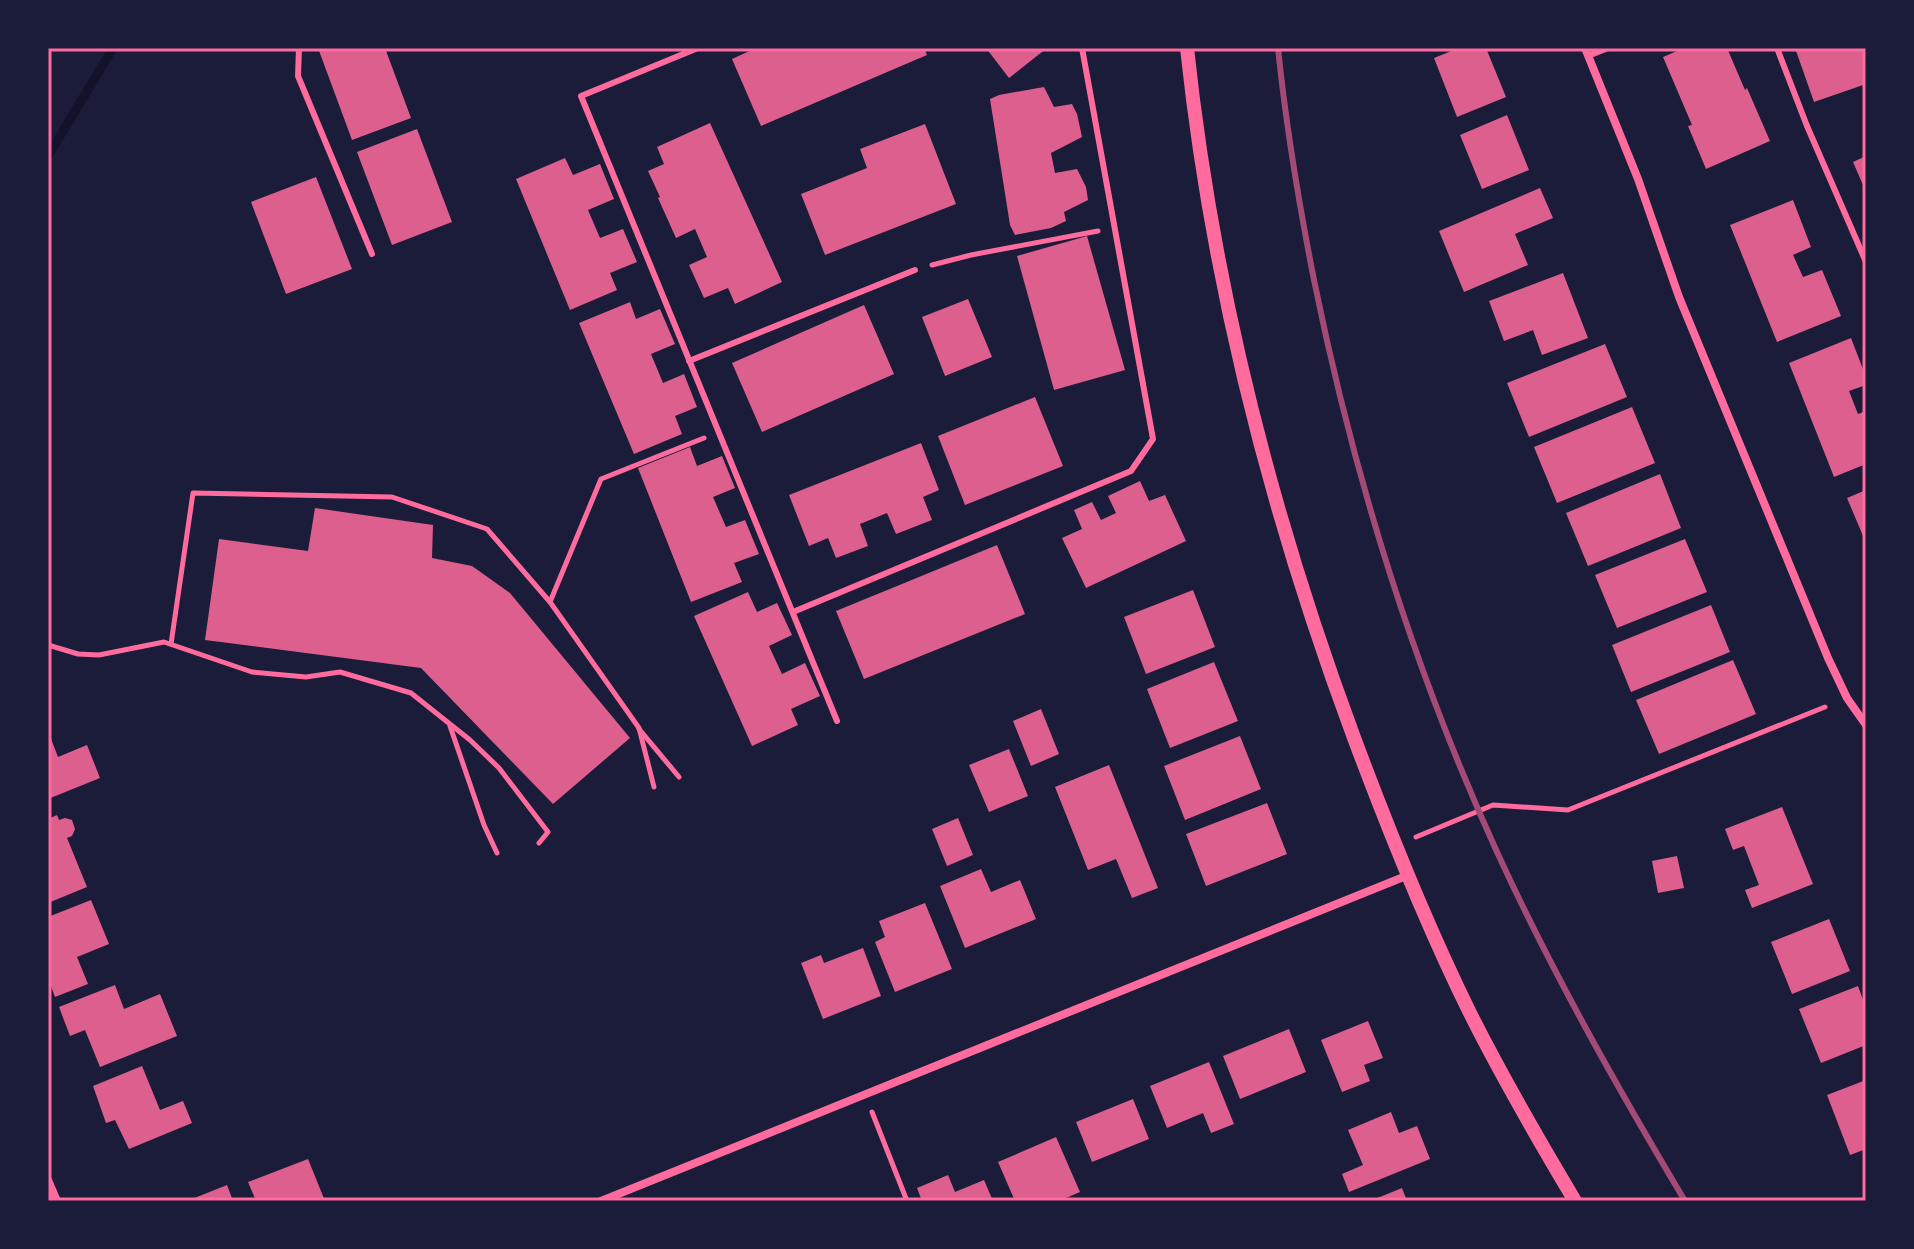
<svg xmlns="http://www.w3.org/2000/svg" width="1914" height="1249" viewBox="0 0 1914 1249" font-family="'Roboto Condensed',sans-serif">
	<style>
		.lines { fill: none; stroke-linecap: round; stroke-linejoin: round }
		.stream { stroke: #12122b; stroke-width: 9 }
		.building { fill: #dd5f8e }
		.path { stroke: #ff6b9d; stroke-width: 5 }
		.service { stroke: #ff6b9d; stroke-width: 6 }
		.minor { stroke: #ff6b9d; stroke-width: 8 }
		.tertiary { stroke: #ff6b9d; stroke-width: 14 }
		.rail { stroke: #a44b75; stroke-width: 6 }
		.neatline { fill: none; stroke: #ff6b9d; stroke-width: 3 }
	</style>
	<rect width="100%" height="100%" fill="#1b1b3a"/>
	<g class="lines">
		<polyline class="stream" points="48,156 113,48"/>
	</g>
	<g class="building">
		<polygon points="318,48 385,48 411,118 352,140"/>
		<polygon points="756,48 924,48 927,55 761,126 732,59"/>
		<polygon points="986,48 1047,48 1009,78"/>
		<polygon points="1459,48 1486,48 1506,97 1457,117 1434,58"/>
		<polygon points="1684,48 1727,48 1745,90 1747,88 1770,141 1706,169 1688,126 1692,125 1663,57"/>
		<polygon points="1795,48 1865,48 1866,84 1814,102"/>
		<polygon points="1044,87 1054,107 1072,104 1077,114 1082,137 1051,153 1055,173 1077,169 1086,187 1088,200 1064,212 1066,221 1051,228 1015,235 1010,225 990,99 999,95"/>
		<polygon points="1507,115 1529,170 1482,189 1460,135"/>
		<polygon points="710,123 782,282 735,304 728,288 704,298 689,265 707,257 695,229 676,238 658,198 660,197 648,171 664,164 657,147"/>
		<polygon points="925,124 956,204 825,255 801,194 867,168 860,149"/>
		<polygon points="417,129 452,222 392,245 357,152"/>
		<polygon points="1866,156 1866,192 1853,162"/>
		<polygon points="565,158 573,175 600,164 614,199 588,210 600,238 623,229 637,262 610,273 617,290 570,310 516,179"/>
		<polygon points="316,177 352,269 286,294 251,202"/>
		<polygon points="1540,188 1553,218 1515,234 1528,265 1464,292 1439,231"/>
		<polygon points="1793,200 1811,247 1793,255 1803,277 1822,270 1841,316 1777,342 1730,225"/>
		<polygon points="1087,236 1125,370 1054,390 1017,256"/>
		<polygon points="1563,273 1588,338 1542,355 1533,330 1504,341 1489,301"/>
		<polygon points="968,299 992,357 945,376 922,317"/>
		<polygon points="630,302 636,319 660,309 675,344 651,354 663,383 684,374 697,407 675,416 682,434 634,454 579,323"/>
		<polygon points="864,305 894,374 762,432 732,363"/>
		<polygon points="1851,338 1866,377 1866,385 1849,391 1858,414 1866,411 1866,464 1834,477 1789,363"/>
		<polygon points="1605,344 1627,397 1529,437 1507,383"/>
		<polygon points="1035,397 1063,466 965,505 938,436"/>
		<polygon points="1632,407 1655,463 1557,503 1534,447"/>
		<polygon points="921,443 939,490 923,497 932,520 896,534 887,513 860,524 868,546 836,558 828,538 809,546 789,495"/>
		<polygon points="690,447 697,466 722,456 735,488 713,497 726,527 745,520 759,554 734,563 742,582 691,602 638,468"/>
		<polygon points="1660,474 1681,528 1588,566 1566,513"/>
		<polygon points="1140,481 1149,501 1165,495 1186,541 1086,588 1062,538 1082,529 1074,510 1092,502 1101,520 1116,513 1108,496"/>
		<polygon points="1866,490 1866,543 1847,498"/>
		<polygon points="315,508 433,525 432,558 472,566 510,593 630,738 553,804 421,668 205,640 219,539 308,551"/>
		<polygon points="1685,539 1707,592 1617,628 1595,575"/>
		<polygon points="997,545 1025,614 864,679 836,611"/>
		<polygon points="1193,590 1215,647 1146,674 1124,617"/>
		<polygon points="748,592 757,612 777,603 792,635 769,646 782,674 805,663 820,696 791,709 798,725 752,746 694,616"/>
		<polygon points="1711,605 1730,652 1631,692 1612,645"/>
		<polygon points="1733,660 1756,714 1659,754 1636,700"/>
		<polygon points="1214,662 1238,721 1170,748 1147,689"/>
		<polygon points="1041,709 1059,754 1031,766 1013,721"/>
		<polygon points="48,731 58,757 87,745 100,778 48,799"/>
		<polygon points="1240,736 1261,789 1185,820 1164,766"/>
		<polygon points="1009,749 1028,796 989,812 969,765"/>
		<polygon points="1109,765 1158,888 1132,898 1116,859 1088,870 1055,787"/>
		<polygon points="1267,803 1287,854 1206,886 1186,834"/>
		<polygon points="1782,807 1813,884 1752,908 1745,890 1759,885 1744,846 1733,850 1725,829"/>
		<polygon points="57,815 59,820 65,818 72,820 75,829 72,836 67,838 87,887 48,903 48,819"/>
		<polygon points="958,818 973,855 947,866 932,829"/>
		<polygon points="1677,856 1684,888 1658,893 1652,861"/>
		<polygon points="981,869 991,892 1020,880 1036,919 965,948 940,886"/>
		<polygon points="91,900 109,944 77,957 88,984 55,997 48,978 48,917"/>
		<polygon points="925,903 952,969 895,992 875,942 885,937 879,921"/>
		<polygon points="1829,919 1850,971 1792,994 1771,942"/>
		<polygon points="863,948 881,996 823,1019 801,963 821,955 824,963"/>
		<polygon points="115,985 124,1009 160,994 177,1036 100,1067 85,1030 70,1036 59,1007"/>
		<polygon points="1858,986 1866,1008 1866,1045 1821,1063 1799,1009"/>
		<polygon points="1368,1021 1383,1058 1364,1065 1370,1081 1342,1092 1321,1040"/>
		<polygon points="1289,1029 1306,1072 1240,1099 1223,1056"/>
		<polygon points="1209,1062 1234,1124 1211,1133 1203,1113 1167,1128 1150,1086"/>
		<polygon points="142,1066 160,1110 183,1101 192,1123 129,1149 115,1120 106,1123 93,1086"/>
		<polygon points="1866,1080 1866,1149 1850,1155 1827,1095"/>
		<polygon points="1133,1099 1149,1139 1092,1162 1076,1122"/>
		<polygon points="1391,1112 1399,1133 1417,1126 1430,1159 1349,1192 1342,1174 1363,1165 1348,1130"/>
		<polygon points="1056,1137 1080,1192 1059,1201 1015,1201 998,1162"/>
		<polygon points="308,1159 325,1201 256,1201 248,1182"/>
		<polygon points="948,1175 955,1192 984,1180 993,1201 922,1201 917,1188"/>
		<polygon points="227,1185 233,1201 187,1201"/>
		<polygon points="1402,1188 1407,1201 1370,1201"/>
	</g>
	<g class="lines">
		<g class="path">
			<polyline points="932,265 971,255 1098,231"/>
			<polyline points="171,644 193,493 392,497 487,529 550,602"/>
			<polyline points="48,645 78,654 99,655 164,642 252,672 306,677 340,672 411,693 470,740 499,768 548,832 539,843"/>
			<polyline points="450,726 484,825 497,853"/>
			<polyline points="639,729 679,777"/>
			<polyline points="654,787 639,728 550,602 601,479 704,438"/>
			<polyline points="1416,837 1493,805 1568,810 1825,707"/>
			<polyline points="872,1112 907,1201"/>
		</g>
		<g class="service">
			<polyline points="299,48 298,76 372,254"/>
			<polyline points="698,48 581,96 837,721"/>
			<polyline points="1777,48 1807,126 1866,262"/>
			<polyline points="1588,56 1608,48"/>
			<polyline points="689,361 915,270"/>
			<polyline points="793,612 1131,471 1153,439 1082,48"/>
		</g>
		<g class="minor">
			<polyline points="1585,48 1638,179 1679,297 1828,658 1847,698 1866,725"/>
			<polyline points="48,1180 57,1201"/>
			<polyline points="601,1201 1406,876"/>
		</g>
		<path class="tertiary" d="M1187,48c25,235 84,466 166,687 35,94 72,187 117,278 32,64 68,126 105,188"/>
		<path class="rail" d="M1278,48c8,78 21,156 36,232 40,197 100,390 183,572 55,120 120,235 188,349"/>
	</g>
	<rect width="1914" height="1249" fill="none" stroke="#1b1b3a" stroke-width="100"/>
	<rect x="50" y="50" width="1814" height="1149" class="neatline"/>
</svg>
